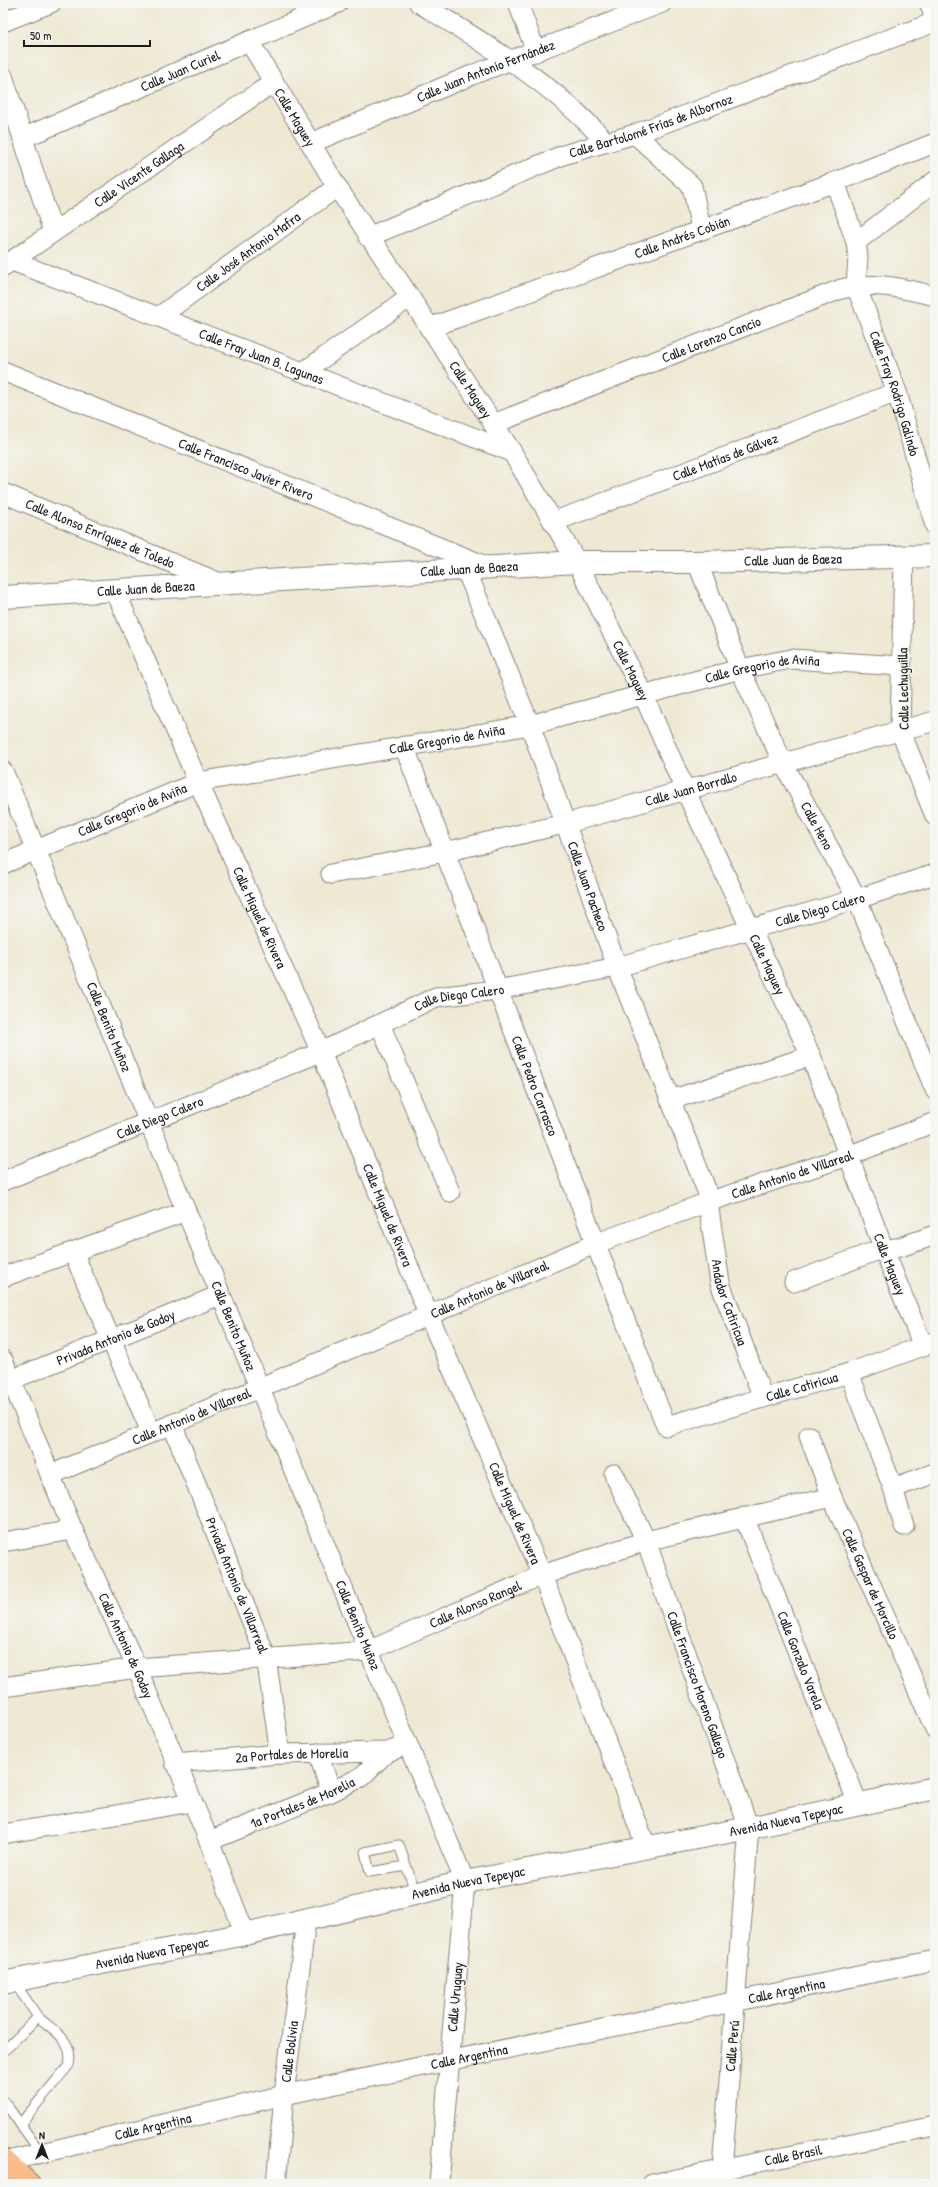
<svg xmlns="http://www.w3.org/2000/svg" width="938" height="2187" viewBox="0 0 938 2187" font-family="'Patrick Hand',sans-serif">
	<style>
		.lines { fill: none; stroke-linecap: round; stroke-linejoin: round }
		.service-casing { stroke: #868278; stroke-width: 11 }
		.minor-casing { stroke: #868278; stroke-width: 21 }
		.tertiary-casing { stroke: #868278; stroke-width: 24 }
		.trunk-casing { stroke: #868278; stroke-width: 24 }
		.service { stroke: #fff; stroke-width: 9 }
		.minor { stroke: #fff; stroke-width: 19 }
		.tertiary { stroke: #fff; stroke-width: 22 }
		.trunk { stroke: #f8bd89; stroke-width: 22 }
		.labels { text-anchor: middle; stroke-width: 3; stroke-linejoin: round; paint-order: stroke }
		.street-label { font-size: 14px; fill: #1c1c1c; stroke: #f6f6f2 }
	</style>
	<rect width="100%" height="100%" fill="#f6f6f2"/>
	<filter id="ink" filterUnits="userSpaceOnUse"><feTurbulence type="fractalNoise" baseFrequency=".025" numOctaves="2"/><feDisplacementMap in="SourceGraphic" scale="8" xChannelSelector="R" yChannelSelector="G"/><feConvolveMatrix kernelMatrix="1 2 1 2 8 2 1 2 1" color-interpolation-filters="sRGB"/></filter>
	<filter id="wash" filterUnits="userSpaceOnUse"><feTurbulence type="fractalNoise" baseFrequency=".012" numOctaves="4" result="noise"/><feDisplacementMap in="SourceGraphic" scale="16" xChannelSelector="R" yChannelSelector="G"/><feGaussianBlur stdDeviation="0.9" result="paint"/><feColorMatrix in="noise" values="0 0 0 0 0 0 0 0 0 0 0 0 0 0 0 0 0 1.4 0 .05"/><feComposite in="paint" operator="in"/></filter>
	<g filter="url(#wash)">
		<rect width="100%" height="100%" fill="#efe9d4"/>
	</g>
	<g filter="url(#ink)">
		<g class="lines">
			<defs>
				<g id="service">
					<polyline points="406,1866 370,1872 365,1852 399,1845 416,1894"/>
					<polyline points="3,2052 38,2017 14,1982"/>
					<polyline points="3,2100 41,2153"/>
					<path d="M20,2124l49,-59c5,-25 -14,-33 -31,-48"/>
				</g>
				<g id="minor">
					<path d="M419,3c67,41 134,80 187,139"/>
					<polyline points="518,3 536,52"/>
					<polyline points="3,22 51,3"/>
					<path id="s1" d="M249,41l88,146 175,265 65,110 66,132 42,96 126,266 73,194 39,96"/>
					<polyline points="3,76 53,232"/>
					<polyline points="635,134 692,186 701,229"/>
					<path id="s2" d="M23,138l315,-135"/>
					<path id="s3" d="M311,143l161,-68 190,-72"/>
					<path id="s4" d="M835,182l21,60 2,15 -2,29 41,106 38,134"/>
					<path id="s5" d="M368,237l195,-82 72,-21 300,-112"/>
					<polyline points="856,242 935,181"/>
					<path id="s6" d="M12,261l500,191"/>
					<path id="s7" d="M4,266l270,-184"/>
					<path id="s8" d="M160,316l177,-129"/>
					<path id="s9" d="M429,328l406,-146 100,-39"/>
					<path id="s10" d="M3,371l483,195"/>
					<polyline points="303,372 409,298"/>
					<path id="s11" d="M493,424l348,-135c36,-8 59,-1 94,7"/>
					<path id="s12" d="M3,493l217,90"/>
					<path id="s13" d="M553,522l344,-130"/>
					<polyline points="904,557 900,730 935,816"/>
					<path id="s14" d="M697,562l43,107 43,94 74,136 78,191"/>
					<path id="s15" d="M466,570l64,155 87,242 94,234"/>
					<path id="s16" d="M115,590l83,192 123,270 108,264 113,259 104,271"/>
					<path id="s17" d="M404,746l262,680 183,-53 85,-31"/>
					<path id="s18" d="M3,771l462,1111 -26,302"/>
					<path id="s19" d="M3,864l195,-82 332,-57 210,-56 51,-10 110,7"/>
					<path id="s20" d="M331,874l114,-22 119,-28 371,-103"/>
					<polyline points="380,1024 450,1192"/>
					<polyline points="670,1100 811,1056"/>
					<path id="s21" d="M3,1181l318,-129 115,-55 61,-7 120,-23 240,-68 78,-25"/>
					<path id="s22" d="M708,1203l12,80 43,115"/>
					<polyline points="73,1252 151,1432"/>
					<polyline points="3,1277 186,1211"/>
					<polyline points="794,1282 873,1252 900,1247 935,1235"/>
					<path id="s23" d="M3,1360l70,170 64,138 72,173 36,93"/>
					<polyline points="849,1373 893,1488 904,1526"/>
					<path id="s24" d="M11,1380l209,-85"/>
					<path id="s25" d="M172,1424l94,233 14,97"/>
					<path id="s26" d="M809,1436l23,61 103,232"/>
					<path id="s27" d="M614,1474l32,67 103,287 -27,341"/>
					<path id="s28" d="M50,1475l209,-87 338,-145 114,-42 137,-45 87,-34"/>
					<polyline points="893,1488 935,1473"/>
					<path id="s29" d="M744,1517l114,287"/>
					<polyline points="3,1542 73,1530"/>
					<path id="s30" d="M3,1687l134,-19 231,-17 174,-76 104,-34 186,-44"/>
					<polyline points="318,1753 331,1792"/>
					<path id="s31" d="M175,1763l105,-9 107,-2 21,-7"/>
					<polyline points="3,1834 192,1802"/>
					<path id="s32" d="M209,1841l122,-49 30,-15 26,-25"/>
					<path id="s33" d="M4,2162l280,-67 651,-135"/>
					<path id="s34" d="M276,2184l8,-89 22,-175"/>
					<path id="s35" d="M652,2184l283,-58"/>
				</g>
				<g id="tertiary">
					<polyline points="931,3 935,15"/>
					<path id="s36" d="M3,597l574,-35h120l238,-6"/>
					<path id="s37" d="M3,1983l242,-49 220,-52 284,-54 186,-40"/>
				</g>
				<polyline id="trunk" points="3,2160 29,2184"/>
			</defs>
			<use href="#service" class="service-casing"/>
			<use href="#minor" class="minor-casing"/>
			<use href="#tertiary" class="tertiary-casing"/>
			<use href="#trunk" class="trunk-casing"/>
			<use href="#service" class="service"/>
			<use href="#minor" class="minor"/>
			<use href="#tertiary" class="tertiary"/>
			<use href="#trunk" class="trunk"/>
		</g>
	</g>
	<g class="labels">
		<g class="street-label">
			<text dy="5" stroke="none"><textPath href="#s2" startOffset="171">Calle Juan Curiel</textPath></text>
			<text dy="5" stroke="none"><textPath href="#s3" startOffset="189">Calle Juan Antonio Fernández</textPath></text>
			<text dy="5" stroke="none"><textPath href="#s1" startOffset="89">Calle Maguey</textPath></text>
			<text dy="5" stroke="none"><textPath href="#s5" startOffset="304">Calle Bartolomé Frías de Albornoz</textPath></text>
			<text dy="5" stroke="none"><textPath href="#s7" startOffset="163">Calle Vicente Gallaga</textPath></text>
			<text dy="5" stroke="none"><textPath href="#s9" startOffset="269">Calle Andrés Cobián</textPath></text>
			<text dy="5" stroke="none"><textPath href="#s8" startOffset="109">Calle José Antonio Mafra</textPath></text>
			<text dy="5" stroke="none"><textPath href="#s11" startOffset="234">Calle Lorenzo Cancio</textPath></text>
			<text dy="5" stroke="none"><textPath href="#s6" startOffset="267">Calle Fray Juan B. Lagunas</textPath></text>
			<text dy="5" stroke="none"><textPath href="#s1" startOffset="413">Calle Maguey</textPath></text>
			<text dy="5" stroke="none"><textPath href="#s4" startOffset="222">Calle Fray Rodrigo Galindo</textPath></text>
			<text dy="5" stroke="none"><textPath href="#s13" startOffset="184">Calle Matías de Gálvez</textPath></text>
			<text dy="5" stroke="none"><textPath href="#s10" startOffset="262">Calle Francisco Javier Rivero</textPath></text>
			<text dy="5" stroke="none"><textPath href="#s12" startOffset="105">Calle Alonso Enríquez de Toledo</textPath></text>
			<text dy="5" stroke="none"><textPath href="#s36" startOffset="791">Calle Juan de Baeza</textPath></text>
			<text dy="5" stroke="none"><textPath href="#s36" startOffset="467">Calle Juan de Baeza</textPath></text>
			<text dy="5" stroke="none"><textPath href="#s36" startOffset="143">Calle Juan de Baeza</textPath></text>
			<text dy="5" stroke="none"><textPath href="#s1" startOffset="737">Calle Maguey</textPath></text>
			<text dy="5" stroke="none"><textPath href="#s19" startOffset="788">Calle Gregorio de Aviña</textPath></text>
			<text transform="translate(903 689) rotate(-91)" y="5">Calle Lechuguilla</text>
			<text dy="5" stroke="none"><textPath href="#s19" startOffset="464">Calle Gregorio de Aviña</textPath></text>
			<text dy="5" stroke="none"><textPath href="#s20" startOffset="370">Calle Juan Borrallo</textPath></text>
			<text dy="5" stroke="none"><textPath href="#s19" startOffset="140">Calle Gregorio de Aviña</textPath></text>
			<text dy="5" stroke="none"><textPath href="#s14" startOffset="290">Calle Heno</textPath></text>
			<text dy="5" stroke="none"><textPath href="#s15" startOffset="339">Calle Juan Pacheco</textPath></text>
			<text dy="5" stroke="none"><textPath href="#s21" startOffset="865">Calle Diego Calero</textPath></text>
			<text dy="5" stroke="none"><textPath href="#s16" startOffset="358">Calle Miguel de Rivera</textPath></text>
			<text dy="5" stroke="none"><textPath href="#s1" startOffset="1061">Calle Maguey</textPath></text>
			<text dy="5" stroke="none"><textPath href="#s21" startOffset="493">Calle Diego Calero</textPath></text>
			<text dy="5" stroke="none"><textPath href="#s18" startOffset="277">Calle Benito Muñoz</textPath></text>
			<text dy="5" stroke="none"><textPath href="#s17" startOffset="364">Calle Pedro Carrasco</textPath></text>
			<text dy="5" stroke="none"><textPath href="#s21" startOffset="169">Calle Diego Calero</textPath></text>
			<text dy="5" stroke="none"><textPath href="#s28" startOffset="801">Calle Antonio de Villareal</textPath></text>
			<text dy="5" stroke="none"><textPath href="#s16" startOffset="682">Calle Miguel de Rivera</textPath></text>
			<text dy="5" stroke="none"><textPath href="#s1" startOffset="1385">Calle Maguey</textPath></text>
			<text dy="5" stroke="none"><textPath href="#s28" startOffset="477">Calle Antonio de Villareal</textPath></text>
			<text dy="5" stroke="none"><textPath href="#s22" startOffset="102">Andador Catiricua</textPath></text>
			<text dy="5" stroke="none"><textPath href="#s18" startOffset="601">Calle Benito Muñoz</textPath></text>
			<text dy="5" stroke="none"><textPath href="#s24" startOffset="113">Privada Antonio de Godoy</textPath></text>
			<text dy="5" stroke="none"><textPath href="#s17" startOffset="870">Calle Catiricua</textPath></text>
			<text dy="5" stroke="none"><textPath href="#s28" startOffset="153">Calle Antonio de Villareal</textPath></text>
			<text dy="5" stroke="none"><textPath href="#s16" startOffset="1006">Calle Miguel de Rivera</textPath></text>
			<text dy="5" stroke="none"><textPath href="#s26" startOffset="160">Calle Gaspar de Morcillo</textPath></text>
			<text dy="5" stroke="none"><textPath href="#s25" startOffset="174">Privada Antonio de Villarreal</textPath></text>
			<text dy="5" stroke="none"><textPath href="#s30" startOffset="484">Calle Alonso Rangel</textPath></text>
			<text dy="5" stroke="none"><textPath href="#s18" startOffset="925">Calle Benito Muñoz</textPath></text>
			<text dy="5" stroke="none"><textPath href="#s23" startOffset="311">Calle Antonio de Godoy</textPath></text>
			<text dy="5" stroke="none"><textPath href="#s29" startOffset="154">Calle Gonzalo Varela</textPath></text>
			<text dy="5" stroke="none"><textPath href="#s27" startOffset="227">Calle Francisco Moreno Gallego</textPath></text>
			<text dy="5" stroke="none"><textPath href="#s31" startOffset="117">2a Portales de Morelia</textPath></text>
			<text dy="5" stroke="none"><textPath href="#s32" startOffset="101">1a Portales de Morelia</textPath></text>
			<text dy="5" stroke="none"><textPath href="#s37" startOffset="800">Avenida Nueva Tepeyac</textPath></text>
			<text dy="5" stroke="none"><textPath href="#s37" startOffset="476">Avenida Nueva Tepeyac</textPath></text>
			<text dy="5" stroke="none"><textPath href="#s37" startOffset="152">Avenida Nueva Tepeyac</textPath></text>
			<text dy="5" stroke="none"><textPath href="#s33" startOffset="801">Calle Argentina</textPath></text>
			<text transform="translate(455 1997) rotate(-85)" y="5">Calle Uruguay</text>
			<text transform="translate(732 2046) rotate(-85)" y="5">Calle Perú</text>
			<text dy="5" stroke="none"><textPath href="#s34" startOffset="133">Calle Bolivia</textPath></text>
			<text dy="5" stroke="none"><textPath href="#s33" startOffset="477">Calle Argentina</textPath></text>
			<text dy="5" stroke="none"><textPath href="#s33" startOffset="153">Calle Argentina</textPath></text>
			<text dy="5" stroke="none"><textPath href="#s35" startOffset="144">Calle Brasil</textPath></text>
		</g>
	</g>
	<rect width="938" height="2187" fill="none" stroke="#f6f6f2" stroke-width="16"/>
	<g transform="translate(42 2145)" stroke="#f6f6f2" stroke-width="3" paint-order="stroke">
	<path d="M0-3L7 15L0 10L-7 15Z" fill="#1c1c1c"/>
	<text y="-6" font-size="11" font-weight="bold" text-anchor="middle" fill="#1c1c1c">N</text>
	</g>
	<path d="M24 40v6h126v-6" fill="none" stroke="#1c1c1c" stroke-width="2"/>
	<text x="30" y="40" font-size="12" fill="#1c1c1c" stroke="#f6f6f2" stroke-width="3" paint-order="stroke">50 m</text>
</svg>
